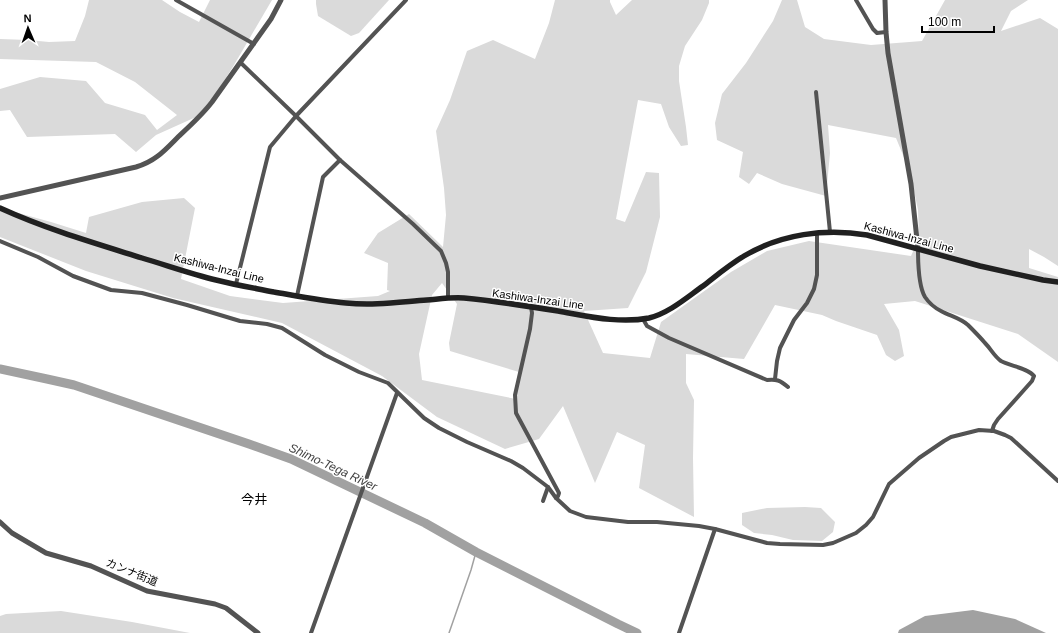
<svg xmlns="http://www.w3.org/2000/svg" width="1058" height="633" viewBox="0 0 1058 633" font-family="Arial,'Noto Sans JP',sans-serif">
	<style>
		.green { fill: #dadada; fill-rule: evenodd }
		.water { fill: #a1a1a1 }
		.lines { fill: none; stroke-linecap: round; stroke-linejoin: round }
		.stream { stroke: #a1a1a1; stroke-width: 1.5 }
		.river { stroke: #a1a1a1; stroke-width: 9 }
		.minor { stroke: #535353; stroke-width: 4 }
		.tertiary { stroke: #535353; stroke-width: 5 }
		.secondary { stroke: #202020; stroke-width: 5.5 }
		.labels { text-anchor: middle; stroke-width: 3; stroke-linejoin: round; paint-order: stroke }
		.street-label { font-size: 11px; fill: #000; stroke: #fff }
		.water-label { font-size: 12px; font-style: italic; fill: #424242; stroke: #fff }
		.quarter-label { font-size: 13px; fill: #000; stroke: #fff }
	</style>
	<rect width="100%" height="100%" fill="#fff"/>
	<g class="green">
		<polygon points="89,0 162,0 180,12 199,22 210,0 272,0 234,65 216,94 196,117 156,135 136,152 115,134 27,137 10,110 0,111 0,89 40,77 86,81 105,103 145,115 157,130 177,115 135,82 96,62 0,59 0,39 28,40 49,42 75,41 85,16"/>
		<polygon points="316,0 389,0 359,33 351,36 318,16 316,4"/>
		<path d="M555,0h55v2l6,13 16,-15h77v3l-7,17 -17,26 -6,20v15l7,46 2,18 -7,1 -12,-19 -8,-23 -23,-4 -22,119 9,3 21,-50 13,1 1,44 -14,55 -18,36 -44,3 19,42 47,5 11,-36 70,-50 36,-21 42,-10 102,15 8,-18 -1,-28 -8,-38 -14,-34 -68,-13 2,28 -4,43 -44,-12 -25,-11 -8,11 -10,-7 4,-25 -26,-12 -2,-17 7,-29 24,-31 27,-42 9,-21h15l8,27 19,12 47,6 51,-4 23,-41h83l-17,11 -10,20 39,-13 18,11v237l-14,-9 -15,-8v19l29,9v85l-40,-28 -103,-33 -31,3 15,26 5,26 -9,5 -9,-6 -9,-20 -41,-14 -14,-6 -47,-10 -31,54 -58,-5v29l8,17 -1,58 1,59 -55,-29 6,-43 -28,-13 -22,51 -32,-77 -24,33 -34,10 -68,-32 -55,-41 -100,-53 -109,-25 -87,-27 -86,-34v-29l51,14 35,11 3,-16 53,-15 42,-4 11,10 -14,71 49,17 53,7 95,-7 12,-5 -3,-1 1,-27 -24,-10 14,-20 31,-19 34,33 3,-32 -2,-27 -8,-57 14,-31 17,-49 26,-11 42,19 14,-36zM442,283l15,21 -8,39 1,8 69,21 -3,27 -94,-19 -3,-26 13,-59z"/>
		<polygon points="805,507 821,508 835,522 833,532 822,541 793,540 772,535 754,533 742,525 742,513 767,508"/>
		<polygon points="61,611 132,622 190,633 0,633 0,616 6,614"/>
	</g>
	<polygon class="water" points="973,610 1015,619 1046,633 898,633 899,630 925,616"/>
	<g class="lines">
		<polyline class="stream" points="449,633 471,570 476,552"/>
		<polyline class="river" points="0,369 47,379 74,385 249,444 291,459 425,523 476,552 618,624 637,633"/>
		<g class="minor">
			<polyline points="176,0 254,44"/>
			<polyline points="856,0 873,29 877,33 886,32"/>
			<polyline points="241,63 296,116 340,160 413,224 441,251 446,263 448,272 448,298"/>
			<polyline points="816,92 830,232"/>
			<polyline points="0,241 38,257 73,276 111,290 142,293 187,305 240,321 267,324 282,328 325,355 359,372 388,383 424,418 439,428 467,442 511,461 523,468 548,487 556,498 570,511 586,517 628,522 657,522 699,526 715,529 767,543 780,544 823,545 833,543 856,533 866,525 873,517 889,484 919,458 944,441 951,437 979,430 994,431 1005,435 1011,438 1058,481"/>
			<path d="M918,249c0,13 1,38 7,48 4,6 10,11 16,14 9,5 19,7 27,14 6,6 12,12 17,18 6,6 9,13 16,18 9,5 27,7 33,15l-2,5 -34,38 -4,6 -2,6"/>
			<polyline points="236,284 270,147 296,116 406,0"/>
			<polyline points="297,296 323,177 340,160"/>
			<polyline points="531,307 532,313 530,329 515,395 516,413 559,493 558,496 556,498"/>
			<path d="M643,319l4,7 22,12 98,42c9,-1 13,0 21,7"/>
			<polyline points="775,379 777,361 780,348 794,320 807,303 814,289 817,275 817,233"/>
			<polyline points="543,501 548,487"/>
			<polyline points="311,633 397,393"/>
			<polyline points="679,633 715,529"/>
		</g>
		<g class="tertiary">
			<polyline points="885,0 886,32 888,53 911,184 918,249"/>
			<path d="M0,198l136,-31c20,-6 29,-17 43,-31 12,-11 23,-21 33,-34l59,-83 10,-19"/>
			<polyline points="0,522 12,533 46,553 91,566 147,591 215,604 226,608 258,633"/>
		</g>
		<path class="secondary" d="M0,208c46,21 94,35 142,50 24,7 49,16 74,22 19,5 38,8 58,12 23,4 48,9 72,11 27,3 54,-1 81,-3 12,-1 25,-3 37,-2 31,3 63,8 94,13 29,5 61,13 91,7 20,-5 37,-20 54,-32 13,-10 26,-21 41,-30 37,-22 81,-28 123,-21l113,31 63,14 15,2"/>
	</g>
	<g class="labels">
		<g class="street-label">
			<text transform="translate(909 237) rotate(15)" y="4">Kashiwa-Inzai Line</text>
			<text transform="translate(219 268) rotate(14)" y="4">Kashiwa-Inzai Line</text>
			<text transform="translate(538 299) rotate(8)" y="4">Kashiwa-Inzai Line</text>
			<text transform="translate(132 572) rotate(22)" y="4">カンナ街道</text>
		</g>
		<g class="water-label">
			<text transform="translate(333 467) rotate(25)" y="4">Shimo-Tega River</text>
		</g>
		<g class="quarter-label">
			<text x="254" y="504">今井</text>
		</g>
	</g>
	<g transform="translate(28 28) rotate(358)" stroke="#ffffff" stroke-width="3" paint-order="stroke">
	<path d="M0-3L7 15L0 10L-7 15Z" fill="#000000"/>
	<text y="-6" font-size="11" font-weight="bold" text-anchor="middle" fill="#000000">N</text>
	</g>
	<path d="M922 26v6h72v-6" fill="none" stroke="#000000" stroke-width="2"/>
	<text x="928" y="26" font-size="12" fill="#000000" stroke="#ffffff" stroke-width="3" paint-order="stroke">100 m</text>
</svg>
